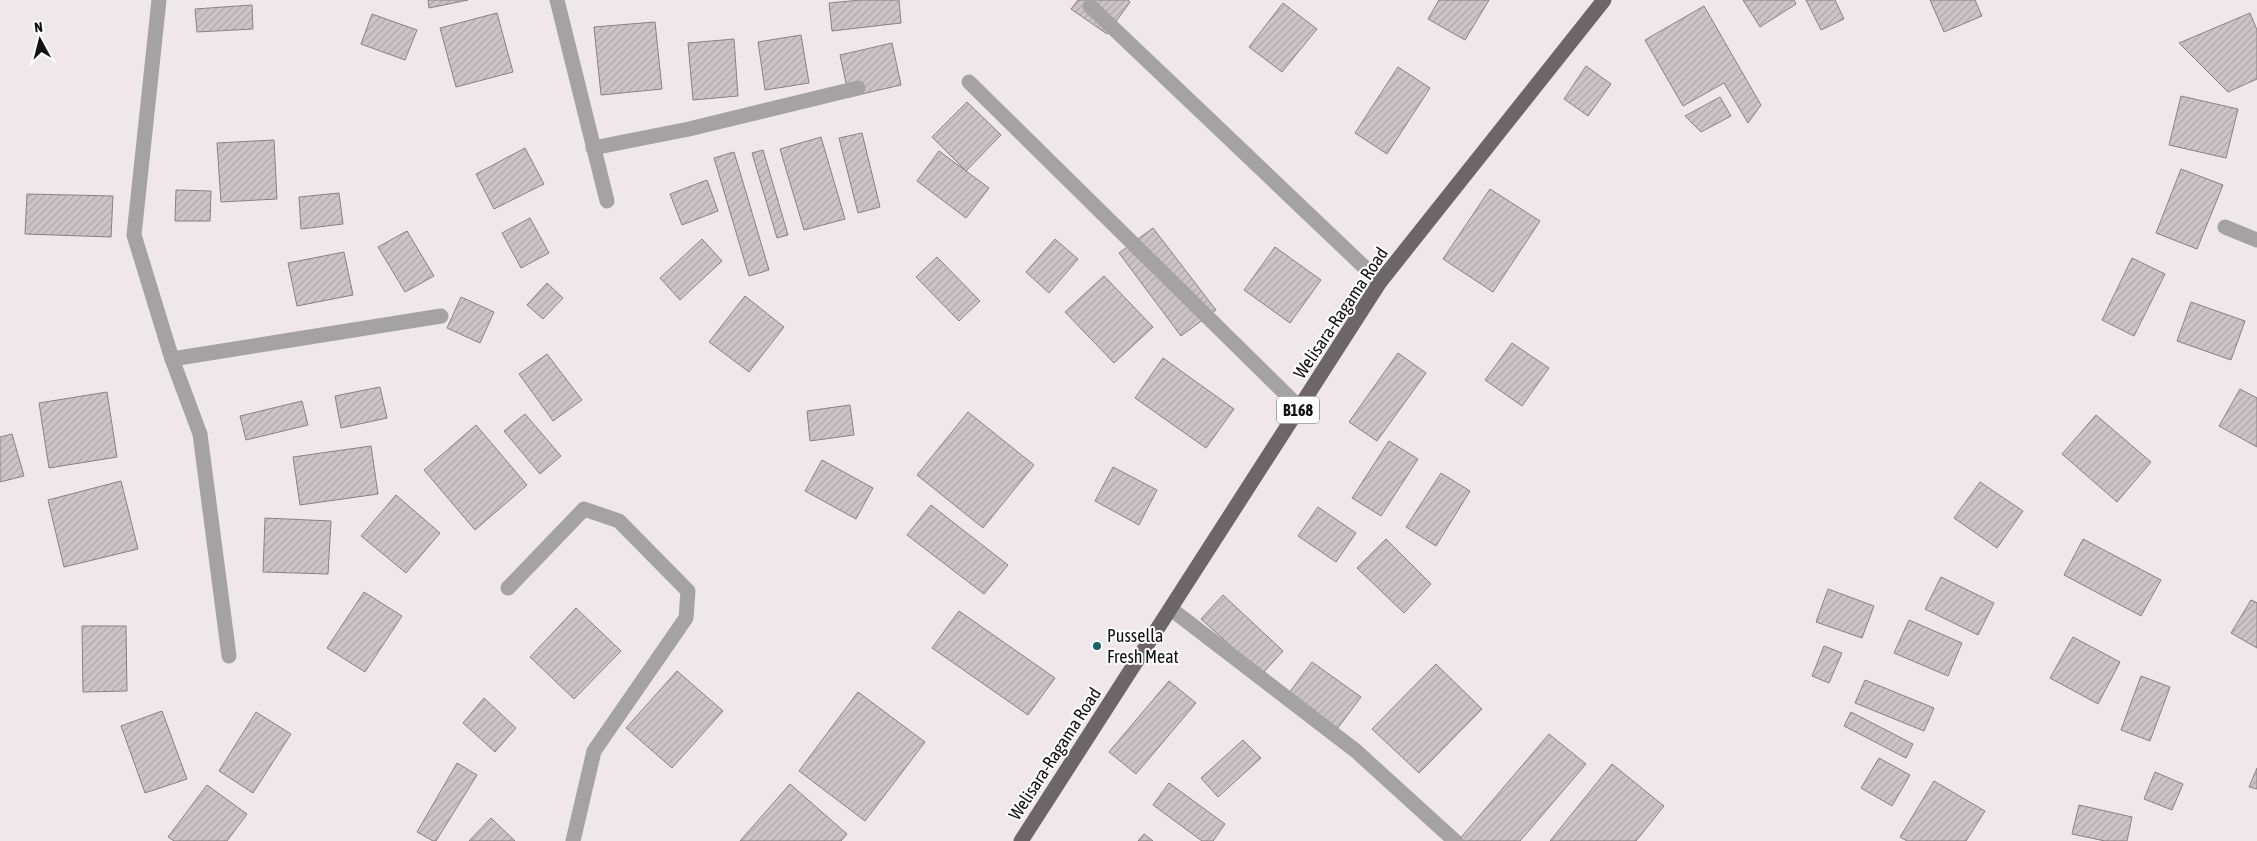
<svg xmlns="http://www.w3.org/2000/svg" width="2257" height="841" viewBox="0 0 2257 841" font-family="'Asap Condensed',sans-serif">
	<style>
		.building { fill: url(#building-hatch); stroke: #898285 }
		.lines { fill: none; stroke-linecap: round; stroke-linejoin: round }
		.minor { stroke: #a5a2a3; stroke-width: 15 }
		.major { stroke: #6c6669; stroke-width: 15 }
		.poi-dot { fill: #136368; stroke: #fff; stroke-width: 2 }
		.labels { text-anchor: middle; stroke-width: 4; stroke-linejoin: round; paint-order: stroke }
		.shield { fill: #fff; stroke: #5a5859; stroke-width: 1 }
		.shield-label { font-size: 16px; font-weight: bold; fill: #131112 }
		.street-label { font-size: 18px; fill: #131112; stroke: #fff }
		.poi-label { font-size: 18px; fill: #131112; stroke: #fff; text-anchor: start }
	</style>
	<defs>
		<pattern id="building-hatch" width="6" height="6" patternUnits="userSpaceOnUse" patternTransform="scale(1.25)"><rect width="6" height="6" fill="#ccc4c7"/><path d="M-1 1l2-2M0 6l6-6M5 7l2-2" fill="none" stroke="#aea7aa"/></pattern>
	</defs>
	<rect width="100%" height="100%" fill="#efe7ea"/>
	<g class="building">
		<polygon points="428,0 468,0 429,8"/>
		<polygon points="861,0 899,0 901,23 832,31 829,3"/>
		<polygon points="1078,0 1128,0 1130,2 1107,34 1071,9"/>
		<polygon points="1439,0 1489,0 1465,40 1428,19"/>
		<polygon points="1743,0 1794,0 1796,4 1760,27"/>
		<polygon points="1806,0 1835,0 1844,19 1821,30"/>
		<polygon points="1930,0 1975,0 1982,16 1944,32"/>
		<polygon points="1283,3 1317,29 1282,72 1249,47"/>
		<polygon points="252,5 253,29 197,32 195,9"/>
		<polygon points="1704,6 1761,105 1748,123 1724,83 1683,106 1645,40"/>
		<polygon points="497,13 513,72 456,87 440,28"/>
		<polygon points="2250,13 2257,30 2257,79 2228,92 2179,43"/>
		<polygon points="372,14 417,30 405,60 361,44"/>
		<polygon points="655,22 662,89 601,95 594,27"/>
		<polygon points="801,35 809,83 765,90 758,42"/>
		<polygon points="734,39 738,96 693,100 688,43"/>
		<polygon points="892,43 901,85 849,97 840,55"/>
		<polygon points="1586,66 1611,84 1588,116 1564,99"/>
		<polygon points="1398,67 1430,88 1387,154 1355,133"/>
		<polygon points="2181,96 2238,109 2226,158 2169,145"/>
		<polygon points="1720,97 1731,116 1701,132 1685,116"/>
		<polygon points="967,102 1001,135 966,171 932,137"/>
		<polygon points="862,133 880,207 858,213 839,138"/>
		<polygon points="821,137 845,219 804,230 780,149"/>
		<polygon points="274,140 277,199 221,202 217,143"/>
		<polygon points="525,148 544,184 494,209 476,174"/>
		<polygon points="763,150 788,235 777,238 752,153"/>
		<polygon points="939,151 989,188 966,218 917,181"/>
		<polygon points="734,152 769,270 749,276 714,158"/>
		<polygon points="2181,169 2223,185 2197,249 2156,233"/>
		<polygon points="707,180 718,211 682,225 670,194"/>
		<polygon points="1490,189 1540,221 1493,292 1443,259"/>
		<polygon points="176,190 211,191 210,221 175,221"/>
		<polygon points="339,193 343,224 301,229 299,197"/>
		<polygon points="27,194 113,196 111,237 25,234"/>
		<polygon points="530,218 549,253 521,268 502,233"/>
		<polygon points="1153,228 1216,310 1181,336 1119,253"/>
		<polygon points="407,231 434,276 405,292 378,247"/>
		<polygon points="702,239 722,261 680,300 660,278"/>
		<polygon points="1055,239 1078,259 1049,293 1026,272"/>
		<polygon points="1275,247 1321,280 1290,323 1244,290"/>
		<polygon points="344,252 353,295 297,306 288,263"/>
		<polygon points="937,257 980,301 959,321 916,277"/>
		<polygon points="2132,258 2165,274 2134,336 2102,320"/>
		<polygon points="1104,276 1153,327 1114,363 1065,312"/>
		<polygon points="547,283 563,298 543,319 527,305"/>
		<polygon points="745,296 784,327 749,372 709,342"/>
		<polygon points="461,297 494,312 480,343 447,328"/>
		<polygon points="2191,302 2245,321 2231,360 2177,341"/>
		<polygon points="1512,343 1549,368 1522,406 1485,380"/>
		<polygon points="1398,353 1426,373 1377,441 1349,422"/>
		<polygon points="547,354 582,400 553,421 519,374"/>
		<polygon points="1163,358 1234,409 1206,448 1135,398"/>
		<polygon points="380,387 387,418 341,428 335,396"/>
		<polygon points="2240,389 2257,398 2257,447 2219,426"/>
		<polygon points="107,392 117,457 49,468 39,403"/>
		<polygon points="302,401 308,425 246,440 240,416"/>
		<polygon points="850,405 854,435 810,441 807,411"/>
		<polygon points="968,412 1034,465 983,528 917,475"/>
		<polygon points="525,414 561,456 540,474 504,431"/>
		<polygon points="2096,415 2151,462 2117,502 2062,454"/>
		<polygon points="476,425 527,485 475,530 424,470"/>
		<polygon points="12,434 24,476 0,482 0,437"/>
		<polygon points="1389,441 1418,459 1381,516 1352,498"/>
		<polygon points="371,446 378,494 300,505 293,457"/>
		<polygon points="822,460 873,488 856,519 805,491"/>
		<polygon points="1113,467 1157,490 1139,525 1095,501"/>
		<polygon points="1441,473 1470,491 1436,546 1406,527"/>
		<polygon points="121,481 138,549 64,567 48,500"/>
		<polygon points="1980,482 2023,511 1997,548 1954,518"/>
		<polygon points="396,495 440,533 406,573 361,536"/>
		<polygon points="931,505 1008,565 984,594 907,535"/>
		<polygon points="1318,507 1356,533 1336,562 1298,536"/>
		<polygon points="265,518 331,521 328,574 263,572"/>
		<polygon points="1386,539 1431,584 1404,613 1357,568"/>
		<polygon points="2083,539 2161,580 2141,616 2064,575"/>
		<polygon points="1941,577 1994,603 1978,635 1925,609"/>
		<polygon points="1828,589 1874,606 1862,638 1816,622"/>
		<polygon points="364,592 402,616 365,672 327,648"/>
		<polygon points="1223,595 1283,651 1262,674 1201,619"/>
		<polygon points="2251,600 2257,603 2257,606 2249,603"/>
		<polygon points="2251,600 2257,603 2257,648 2231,633"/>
		<polygon points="576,608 621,651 574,699 530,657"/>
		<polygon points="959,611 1055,678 1028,715 932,648"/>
		<polygon points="1909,620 1962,643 1948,676 1894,653"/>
		<polygon points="82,626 126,626 127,691 83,692"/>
		<polygon points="2073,637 2120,662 2098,704 2050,678"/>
		<polygon points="1824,646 1842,653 1829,683 1812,676"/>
		<polygon points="1312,662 1361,697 1334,733 1286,697"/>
		<polygon points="1436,664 1482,709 1419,773 1372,729"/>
		<polygon points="677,671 723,711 672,768 626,728"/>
		<polygon points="2141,676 2170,687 2150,741 2121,730"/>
		<polygon points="1865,680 1934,708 1924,731 1855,703"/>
		<polygon points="1169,681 1196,703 1136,774 1109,752"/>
		<polygon points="858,692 925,742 865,821 799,771"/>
		<polygon points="484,698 516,728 495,752 463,723"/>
		<polygon points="162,711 187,779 145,793 121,726"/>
		<polygon points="256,712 291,734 253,793 219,771"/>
		<polygon points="1851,712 1913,744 1906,758 1844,726"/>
		<polygon points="1549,734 1586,764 1520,841 1458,841"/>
		<polygon points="1243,740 1261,758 1218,797 1201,778"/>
		<polygon points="1879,758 1910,775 1892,806 1861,788"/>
		<polygon points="457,763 477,775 436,841 433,841 417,832"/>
		<polygon points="1612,764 1664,806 1636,841 1550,841"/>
		<polygon points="2257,768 2257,789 2249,787"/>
		<polygon points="2155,772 2183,784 2172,810 2144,799"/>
		<polygon points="1934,781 1985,811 1966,841 1907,841 1900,837"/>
		<polygon points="1169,783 1225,824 1213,841 1202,841 1153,805"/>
		<polygon points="790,784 847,834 841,841 740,841"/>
		<polygon points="207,785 247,814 227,841 174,841 168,837"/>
		<polygon points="2079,805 2132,817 2127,841 2105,841 2072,834"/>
		<polygon points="491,818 515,841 469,841"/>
		<polygon points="1144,834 1153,841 1138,841"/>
	</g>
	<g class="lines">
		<g class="minor">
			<polyline points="159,0 134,235 172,359 200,434 229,656"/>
			<polyline points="557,0 607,201"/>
			<polyline points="1090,6 1380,282"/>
			<polyline points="969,82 1300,408"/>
			<polyline points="593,148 689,129 858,88"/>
			<polyline points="2225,227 2257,240"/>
			<polyline points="172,359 441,316"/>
			<polyline points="508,588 584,509 619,521 688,591 686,618 594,751 573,841"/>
			<polyline points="1171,609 1356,751 1455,841"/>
		</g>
		<polyline class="major" points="1021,841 1380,282 1604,0"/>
	</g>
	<circle class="poi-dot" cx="1097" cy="646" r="5"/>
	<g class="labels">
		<rect class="shield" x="1277" y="396.5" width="42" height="27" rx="4"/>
		<g class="shield-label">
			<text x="1298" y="416">B168</text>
		</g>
		<g class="street-label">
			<text transform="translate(1341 313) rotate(-56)" y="6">Welisara-Ragama Road</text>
			<text transform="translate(1055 754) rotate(-57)" y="6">Welisara-Ragama Road</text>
		</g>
		<g class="poi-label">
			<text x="1107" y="642">Pussella<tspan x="1107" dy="21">Fresh Meat</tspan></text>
		</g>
	</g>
	<g transform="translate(40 40) rotate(353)" stroke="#ffffff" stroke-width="4" paint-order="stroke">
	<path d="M0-4L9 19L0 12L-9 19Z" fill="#131112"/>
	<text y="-8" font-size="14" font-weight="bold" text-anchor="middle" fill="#131112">N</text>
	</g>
</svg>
